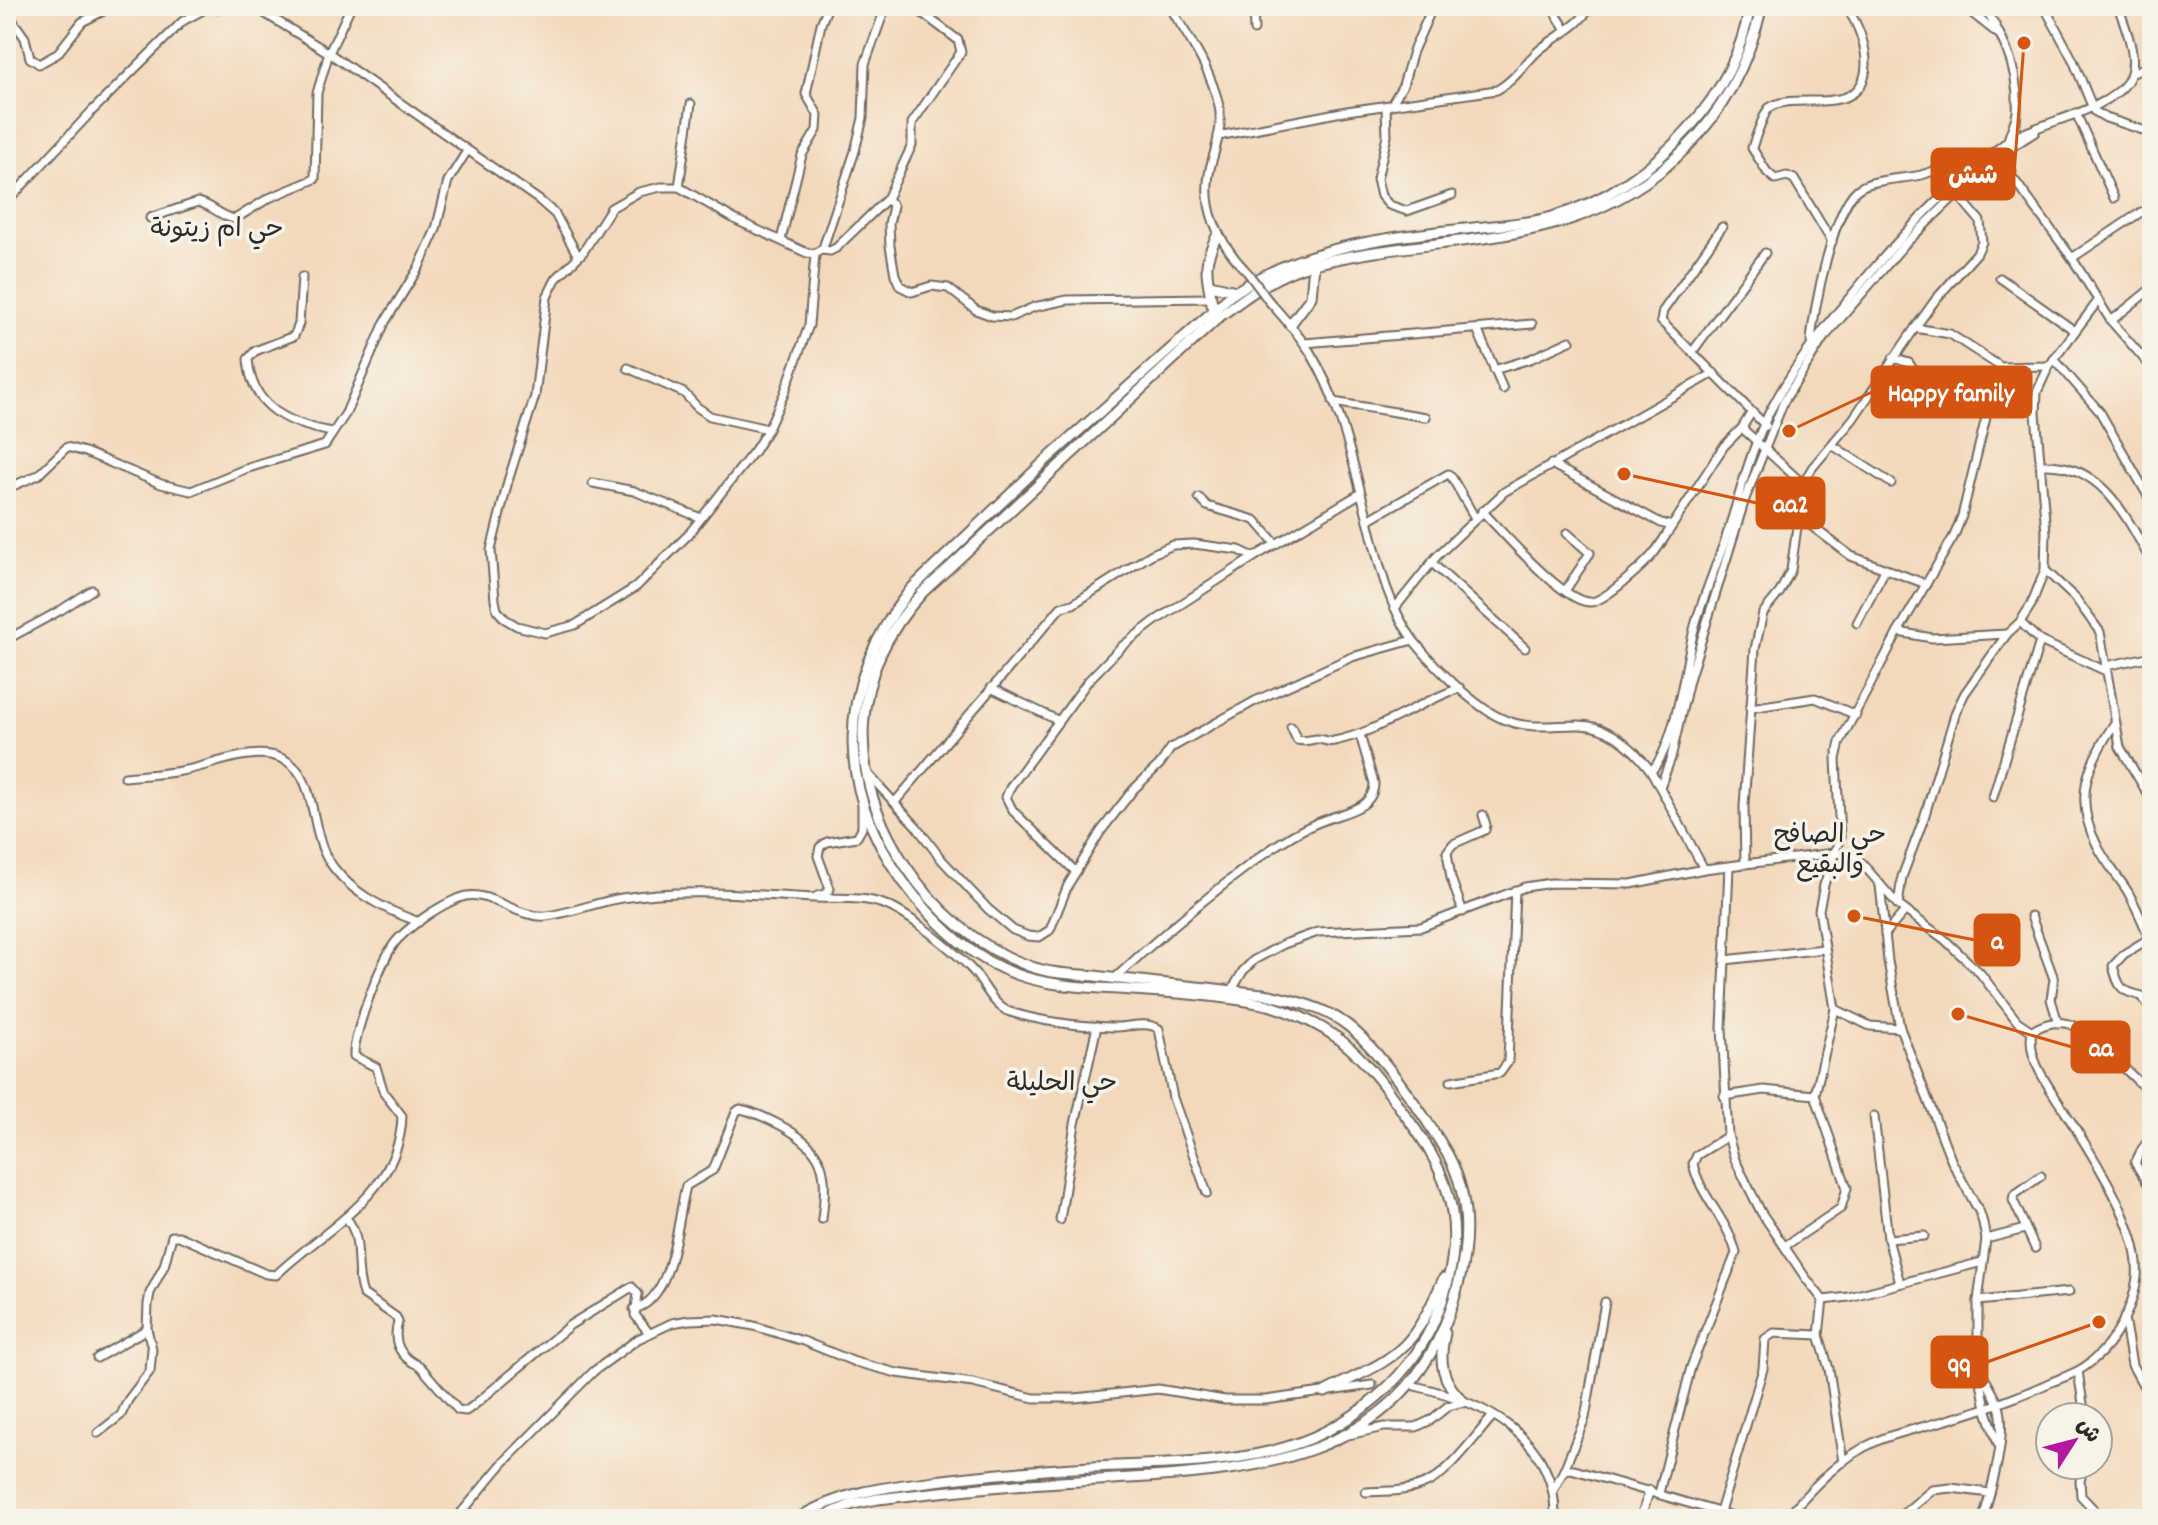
<svg xmlns="http://www.w3.org/2000/svg" width="2158" height="1525" viewBox="0 0 2158 1525" font-family="Dekko,'Playpen Sans Arabic',sans-serif">
	<style>
		.lines { fill: none; stroke-linecap: round; stroke-linejoin: round }
		.minor-tunnel { stroke: #cbb69f; stroke-width: 7; stroke-dasharray: 7 3.5; stroke-linecap: butt }
		.minor-casing { stroke: #71685e; stroke-width: 11 }
		.major-casing { stroke: #71685e; stroke-width: 13 }
		.minor { stroke: #fff; stroke-width: 7 }
		.major { stroke: #fff; stroke-width: 9 }
		.minor-bridge-casing { stroke: #71685e; stroke-width: 11; stroke-linecap: butt }
		.minor-bridge { stroke: #fff; stroke-width: 7 }
		.labels { text-anchor: middle; stroke-width: 7; stroke-linejoin: round; paint-order: stroke }
		.neighbourhood-label { font-size: 26px; fill: #2b2b2b; stroke: #f7f3e8 }
		.leader { fill: none; stroke: #d5540f; stroke-width: 3 }
		.callout-dot { fill: #d5540f; stroke: #f7f3e8; stroke-width: 3 }
		.callout { fill: #d5540f; stroke: #d5540f; stroke-width: 3 }
		.callout-label { font-size: 26px; text-anchor: middle; font-weight: bold; fill: #fff }
	</style>
	<rect width="100%" height="100%" fill="#f7f3e8"/>
	<filter id="ink" filterUnits="userSpaceOnUse"><feTurbulence type="fractalNoise" baseFrequency=".0125" numOctaves="2"/><feDisplacementMap in="SourceGraphic" scale="16" xChannelSelector="R" yChannelSelector="G"/><feConvolveMatrix kernelMatrix="1 2 1 2 8 2 1 2 1" color-interpolation-filters="sRGB"/></filter>
	<filter id="wash" filterUnits="userSpaceOnUse"><feTurbulence type="fractalNoise" baseFrequency=".006" numOctaves="4" result="noise"/><feDisplacementMap in="SourceGraphic" scale="32" xChannelSelector="R" yChannelSelector="G"/><feGaussianBlur stdDeviation="1.8" result="paint"/><feColorMatrix in="noise" values="0 0 0 0 0 0 0 0 0 0 0 0 0 0 0 0 0 1.4 0 .05"/><feComposite in="paint" operator="in"/></filter>
	<g filter="url(#wash)">
		<rect width="100%" height="100%" fill="#f3d9bc"/>
	</g>
	<g filter="url(#ink)">
		<g class="lines">
			<polyline class="minor-tunnel" points="1372,1385 1415,1386"/>
			<defs>
				<g id="minor">
					<polyline points="245,6 261,11 329,53 539,200 555,214 578,256"/>
					<path d="M1169,6c20,32 42,63 50,100 4,17 -2,38 -7,55 -13,44 5,80 36,112"/>
					<polyline points="1253,6 1254,30"/>
					<polyline points="1551,6 1566,30"/>
					<polyline points="1963,6 1997,33"/>
					<path d="M1984,6c23,37 38,73 32,117 -2,18 -9,31 -4,49"/>
					<polyline points="2045,8 2073,60 2094,111 2106,118 2152,133"/>
					<polyline points="6,11 25,38 30,58 39,64 57,54 82,22 113,6"/>
					<polyline points="2131,74 2152,64"/>
					<polyline points="1391,105 1403,85 1413,51 1433,6"/>
					<polyline points="1386,106 1387,136 1377,179 1381,196 1389,205 1407,211 1452,195"/>
					<polyline points="2076,113 2114,198"/>
					<polyline points="2017,114 2004,151 2007,170 2072,258 2111,321 2152,368"/>
					<polyline points="2152,134 2147,162 2152,196"/>
					<path d="M1218,136l129,-25 150,-21c17,-9 27,-26 41,-39 17,-15 42,-24 52,-45"/>
					<polyline points="679,187 691,104"/>
					<polyline points="887,199 893,206 889,224 890,246 895,275 900,286 912,292 931,286 948,288 976,310 992,316 1011,317 1034,307 1067,300 1211,298"/>
					<polyline points="6,203 92,111 183,21 205,9 242,6"/>
					<path d="M150,218l48,-16c14,3 23,15 37,17l34,-21 46,-19 2,-86 12,-40 22,-47"/>
					<polyline points="1722,227 1663,311 1661,321 1766,426"/>
					<polyline points="781,240 802,155 817,130 818,115 806,94 821,24 828,6"/>
					<path d="M1832,242l-38,-63 -7,-3 -12,3 -8,-7 -15,-24c2,-7 13,-37 17,-40 24,-19 96,14 97,-44 0,-20 -9,-41 -20,-58"/>
					<polyline points="822,250 830,251 836,248 887,199 912,145 912,123 961,52 958,40 913,6"/>
					<polyline points="815,254 807,253 736,220 679,187 661,187 639,192 611,208 583,252 556,279 547,297 535,396 508,481 491,550 495,600 497,610 505,619 517,626 545,633 575,625 636,587 688,535 755,450 768,429 784,394 809,325 815,254 823,248 855,151 863,118 865,64 886,6"/>
					<polyline points="2072,258 2141,212"/>
					<path d="M302,277l-3,47 -5,12 -39,15 -7,8c3,49 41,65 84,73"/>
					<polyline points="2000,278 2075,331"/>
					<path d="M1268,300c15,17 30,33 42,52 29,47 42,107 56,160 11,43 20,92 48,129 21,26 65,72 97,81 22,7 44,3 66,3 32,-1 56,22 74,46l53,98 131,-16 16,2 9,6 38,44 46,34 36,34 37,48 15,10"/>
					<polyline points="2111,321 2152,288"/>
					<polyline points="1915,328 1936,299 1977,253 1982,242 1980,221 1954,190"/>
					<polyline points="1477,329 1503,389"/>
					<path d="M1811,342c2,-30 23,-141 50,-155 14,-8 43,-8 60,-12 21,-6 43,-16 65,-17"/>
					<polyline points="1304,343 1532,324"/>
					<polyline points="1693,351 1765,253"/>
					<polyline points="1893,358 1909,363 1914,371 1906,406"/>
					<polyline points="2054,359 2100,412 2152,503"/>
					<polyline points="628,368 684,393 697,407 710,416 768,429"/>
					<polyline points="1494,370 1530,359 1570,341"/>
					<polyline points="1333,402 1426,417"/>
					<polyline points="1742,428 1803,484"/>
					<polyline points="1832,445 1891,483"/>
					<polyline points="1551,464 1661,523 1672,526 1724,446 1742,428 1751,413"/>
					<path d="M2042,465c60,-3 85,53 110,98"/>
					<polyline points="593,483 634,491 701,518"/>
					<polyline points="6,489 38,475 67,447 85,452 161,484 191,491 245,469 325,445 346,413 385,322 419,267 436,229 448,181 467,151"/>
					<polyline points="1199,498 1207,506 1255,520 1275,543"/>
					<path d="M1482,511c19,19 83,94 109,91 14,-1 54,-38 63,-49 7,-9 12,-18 18,-27"/>
					<polyline points="1797,515 1851,556 1926,584"/>
					<polyline points="1368,520 1448,474 1451,476 1475,518"/>
					<polyline points="1432,563 1525,648"/>
					<polyline points="2045,570 2076,599 2100,632 2120,747 2152,801"/>
					<polyline points="1565,591 1590,553 1567,533"/>
					<polyline points="1395,608 1437,556 1504,492 1714,373"/>
					<polyline points="2020,622 2040,641 2106,671"/>
					<polyline points="1857,623 1886,568"/>
					<polyline points="1898,632 1932,638 2007,634"/>
					<polyline points="6,640 61,610 92,590"/>
					<polyline points="2106,666 2152,656"/>
					<polyline points="991,688 1057,720"/>
					<polyline points="1750,708 1815,698 1856,715"/>
					<path d="M2114,724c-27,41 -41,75 -17,121 8,17 21,31 31,47 9,16 16,34 24,51"/>
					<path d="M1291,727l6,13c8,2 11,0 19,-1 6,-1 11,4 18,2 45,-9 82,-38 126,-53"/>
					<path d="M1651,771c26,-25 34,-112 45,-149 10,-33 24,-65 34,-97 12,-39 22,-78 40,-114 21,-40 47,-74 76,-109 45,-56 100,-115 158,-158 32,-23 101,-30 123,-62 14,-22 -2,-55 -9,-76"/>
					<polyline points="868,774 916,826 942,860 988,909 1013,930 1028,936 1039,937 1050,930 1068,885 1101,831 1133,790 1160,764 1171,748 1255,701 1352,657 1413,640"/>
					<path d="M125,777c20,-2 41,-3 61,-7 26,-5 57,-19 84,-15 49,8 38,69 56,101 20,35 57,53 93,66"/>
					<polyline points="1660,787 1671,758 1689,680 1745,499 1784,401 1823,339 1904,245 1993,159 2035,132"/>
					<polyline points="2148,793 2152,775"/>
					<polyline points="1993,797 2040,641"/>
					<polyline points="895,802 1061,607 1073,604 1152,554 1173,545 1194,544 1239,550 1254,557"/>
					<polyline points="1745,864 1744,806 1755,649 1763,613 1780,592 1791,570 1803,484 1812,468 1853,419 1915,328 1950,334 2001,367"/>
					<polyline points="1729,867 1722,1028 1728,1136 1735,1160 1761,1212 1805,1277 1823,1300 1849,1297 1982,1262"/>
					<polyline points="1076,872 1013,811 1006,797 1011,786 1088,681 1121,647 1155,621 1254,557 1361,493"/>
					<polyline points="1880,885 1888,961 1900,1028 1952,1162 1980,1213 1983,1223 1986,1239 1978,1301 1978,1367 1986,1408 1998,1444"/>
					<polyline points="817,896 825,894 830,889 818,856 820,847 827,842 857,837 862,828 862,804"/>
					<polyline points="1898,905 1902,877 1924,818 1956,711 1965,693 2007,634 2020,622 2031,605 2045,570 2046,532 2036,413 2037,392 2049,366 2098,301"/>
					<polyline points="1463,912 1451,878 1447,852 1453,844 1485,830 1486,825 1483,815"/>
					<polyline points="2031,916 2054,979 2051,999 2058,1023"/>
					<polyline points="1885,934 1905,911"/>
					<path d="M2150,938l-26,16 -11,12c6,23 8,25 29,30l10,17"/>
					<polyline points="1725,960 1824,949"/>
					<path d="M1114,979c38,-36 76,-68 117,-100 32,-25 61,-48 99,-61 19,-7 44,-11 44,-35l-14,-48"/>
					<polyline points="1232,990 1243,971 1254,960 1284,944 1318,932 1421,927 1525,887 1551,883 1631,884 1704,869"/>
					<polyline points="1835,1009 1870,1026 1900,1028"/>
					<polyline points="1451,1081 1500,1073 1508,1062 1515,890"/>
					<polyline points="1724,1096 1764,1090 1815,1095"/>
					<polyline points="1874,1116 1888,1239 1900,1283"/>
					<polyline points="2152,1136 2142,1149 2135,1163 2152,1190"/>
					<path d="M347,1219c17,21 6,49 16,75l33,23 2,5c-6,20 2,36 22,44l38,44 8,1 7,-5 97,-81 62,-38 6,7 -3,21 14,18"/>
					<polyline points="1060,1220 1075,1124 1097,1026"/>
					<polyline points="1888,1239 1924,1236"/>
					<polyline points="1986,1239 2025,1229"/>
					<polyline points="1785,1246 1841,1208 1847,1188 1815,1095 1835,1009 1819,910 1824,885 1840,837 1836,759 1840,742 1898,632 1954,536 1962,516 1989,405 2001,367 2049,366"/>
					<polyline points="2035,1248 2013,1200 2014,1195 2041,1176"/>
					<polyline points="1823,1300 1819,1335 1829,1369 1843,1462"/>
					<polyline points="1978,1301 2069,1292"/>
					<path d="M634,1309c40,-9 43,-89 52,-123l27,-16 23,-58 4,-3c13,2 28,10 40,16 46,25 48,46 42,94"/>
					<polyline points="2124,1318 2132,1365 2152,1401"/>
					<polyline points="97,1358 147,1329"/>
					<polyline points="2078,1371 2085,1417"/>
					<path d="M1981,1372c6,11 14,23 18,34 9,27 -8,85 -16,113"/>
					<path d="M1415,1386c70,16 142,52 140,133"/>
					<path d="M98,1433l23,-18 7,-15 22,-29 2,-22 -5,-20 1,-25 2,-11 14,-27 8,-30h7l87,38 10,1c49,-47 124,-81 126,-159l-18,-23 -8,-26 -22,-11c-1,-22 29,-103 45,-118 15,-15 40,-32 60,-40 27,-12 57,21 87,18 26,-3 50,-14 76,-18 64,-10 130,-3 194,0 22,1 46,-2 67,6 24,8 73,48 91,68 11,13 20,35 36,40 32,10 69,14 102,15 16,1 33,-7 47,2l14,69 34,95"/>
					<polyline points="1344,1436 1384,1427 1416,1427 1431,1420 1448,1406 1463,1402"/>
					<polyline points="2084,1465 2080,1481 2081,1496 2103,1519"/>
					<polyline points="1564,1470 1585,1418 1605,1302"/>
					<polyline points="1554,1489 1564,1470 1571,1469 1743,1519"/>
					<path d="M1366,1492c19,-1 38,0 56,-7 25,-8 53,-49 71,-69"/>
					<path d="M1659,1493l32,-126 45,-114c-8,-33 -36,-57 -43,-89l4,-9 31,-19"/>
					<polyline points="1720,1512 1763,1369 1765,1339 1774,1333 1819,1335"/>
					<polyline points="456,1519 502,1464 594,1371 638,1339 672,1323 689,1320 716,1319 754,1326 803,1341 855,1362 897,1373 973,1383 1034,1398 1075,1398 1158,1389 1225,1400 1266,1400 1372,1385"/>
					<polyline points="1640,1519 1650,1490"/>
					<path d="M1785,1519c25,-29 56,-63 92,-78 16,-7 35,-11 52,-16 41,-11 81,-24 120,-42 15,-6 31,-11 43,-22 23,-18 42,-55 45,-84 5,-48 -46,-124 -72,-165 -14,-23 -39,-52 -33,-81 37,-23 59,5 84,29 12,12 24,23 36,35"/>
					<polyline points="1897,1519 1932,1490 1951,1488 1990,1493"/>
				</g>
				<g id="major">
					<polyline points="1210,285 1236,291"/>
					<path d="M1213,310c-5,-35 -13,-43 5,-76"/>
					<polyline points="1290,325 1311,297 1314,264"/>
					<path d="M1445,1333c-7,29 -3,49 19,69"/>
					<path d="M1325,1392c28,-16 64,-27 85,-53 15,-18 24,-40 34,-61"/>
					<path d="M797,1519c42,-27 89,-32 138,-38 52,-7 104,-11 157,-14 59,-3 122,-2 180,-16 77,-19 145,-74 170,-150 22,-65 13,-116 -26,-171 -46,-64 -68,-101 -148,-125 -48,-10 -101,-13 -151,-16 -33,-2 -69,-3 -101,-15 -41,-14 -73,-44 -100,-76 -81,-98 -85,-209 -5,-309l134,-128 186,-166c72,-50 158,-58 243,-67 26,-3 52,-4 78,-11 53,-15 100,-47 136,-88 32,-35 54,-76 62,-123"/>
					<path d="M818,1519l35,-15 25,-5c61,-7 121,-14 182,-17 151,-10 337,0 393,-180 16,-49 20,-100 -5,-147 -21,-36 -71,-110 -105,-133 -21,-15 -48,-21 -73,-27 -58,-7 -117,-12 -175,-19 -22,-2 -45,-2 -66,-10 -54,-20 -93,-54 -124,-101 -59,-90 -58,-192 18,-273l296,-275c29,-22 58,-44 95,-53 134,-34 264,-8 371,-115 41,-40 64,-88 77,-143"/>
				</g>
			</defs>
			<use href="#minor" class="minor-casing"/>
			<use href="#major" class="major-casing"/>
			<use href="#minor" class="minor"/>
			<use href="#major" class="major"/>
			<defs>
				<polyline id="minor-bridge" points="1248,273 1268,300"/>
			</defs>
			<use href="#minor-bridge" class="minor-bridge-casing"/>
			<use href="#minor-bridge" class="minor-bridge"/>
		</g>
	</g>
	<g class="labels">
		<g class="neighbourhood-label">
			<text x="217" y="236">حي ام زيتونة</text>
			<text x="1830" y="842">حي الصافح<tspan x="1830" dy="30">والبقيع</tspan></text>
			<text x="1062" y="1090">حي الحليلة</text>
		</g>
	</g>
	<path class="leader" d="M2024 43L2014 174M1789 431L1872 392M1624 474L1757 503M1854 916L1975 940M1958 1014L2072 1047M2099 1322L1987 1362"/>
	<g class="callout-dot">
		<circle cx="2024" cy="43" r="8"/>
		<circle cx="1789" cy="431" r="8"/>
		<circle cx="1624" cy="474" r="8"/>
		<circle cx="1854" cy="916" r="8"/>
		<circle cx="1958" cy="1014" r="8"/>
		<circle cx="2099" cy="1322" r="8"/>
	</g>
	<g class="callout">
		<rect x="1932" y="149" width="82" height="50" rx="8"/>
		<rect x="1872" y="367" width="159" height="50" rx="8"/>
		<rect x="1757" y="478" width="67" height="50" rx="8"/>
		<rect x="1975" y="915" width="44" height="50" rx="8"/>
		<rect x="2072" y="1022" width="57" height="50" rx="8"/>
		<rect x="1932" y="1337" width="55" height="50" rx="8"/>
	</g>
	<g class="callout-label">
		<text x="1973" y="183">شش</text>
		<text x="1951" y="401">Happy family</text>
		<text x="1791" y="512">aa2</text>
		<text x="1997" y="949">a</text>
		<text x="2101" y="1056">aa</text>
		<text x="1959" y="1371">qq</text>
	</g>
	<rect width="2158" height="1525" fill="none" stroke="#f7f3e8" stroke-width="32"/>
	<g transform="translate(2074 1441) rotate(54)"><circle r="38" fill="#f7f3e8" stroke="#a5a39c" stroke-width="2"/>
	<path d="M0-6L14 30L0 20L-14 30Z" fill="#b5179e"/>
	<text y="-12" font-size="22" font-weight="bold" text-anchor="middle" fill="#2b2b2b">ش</text>
	</g>
</svg>
